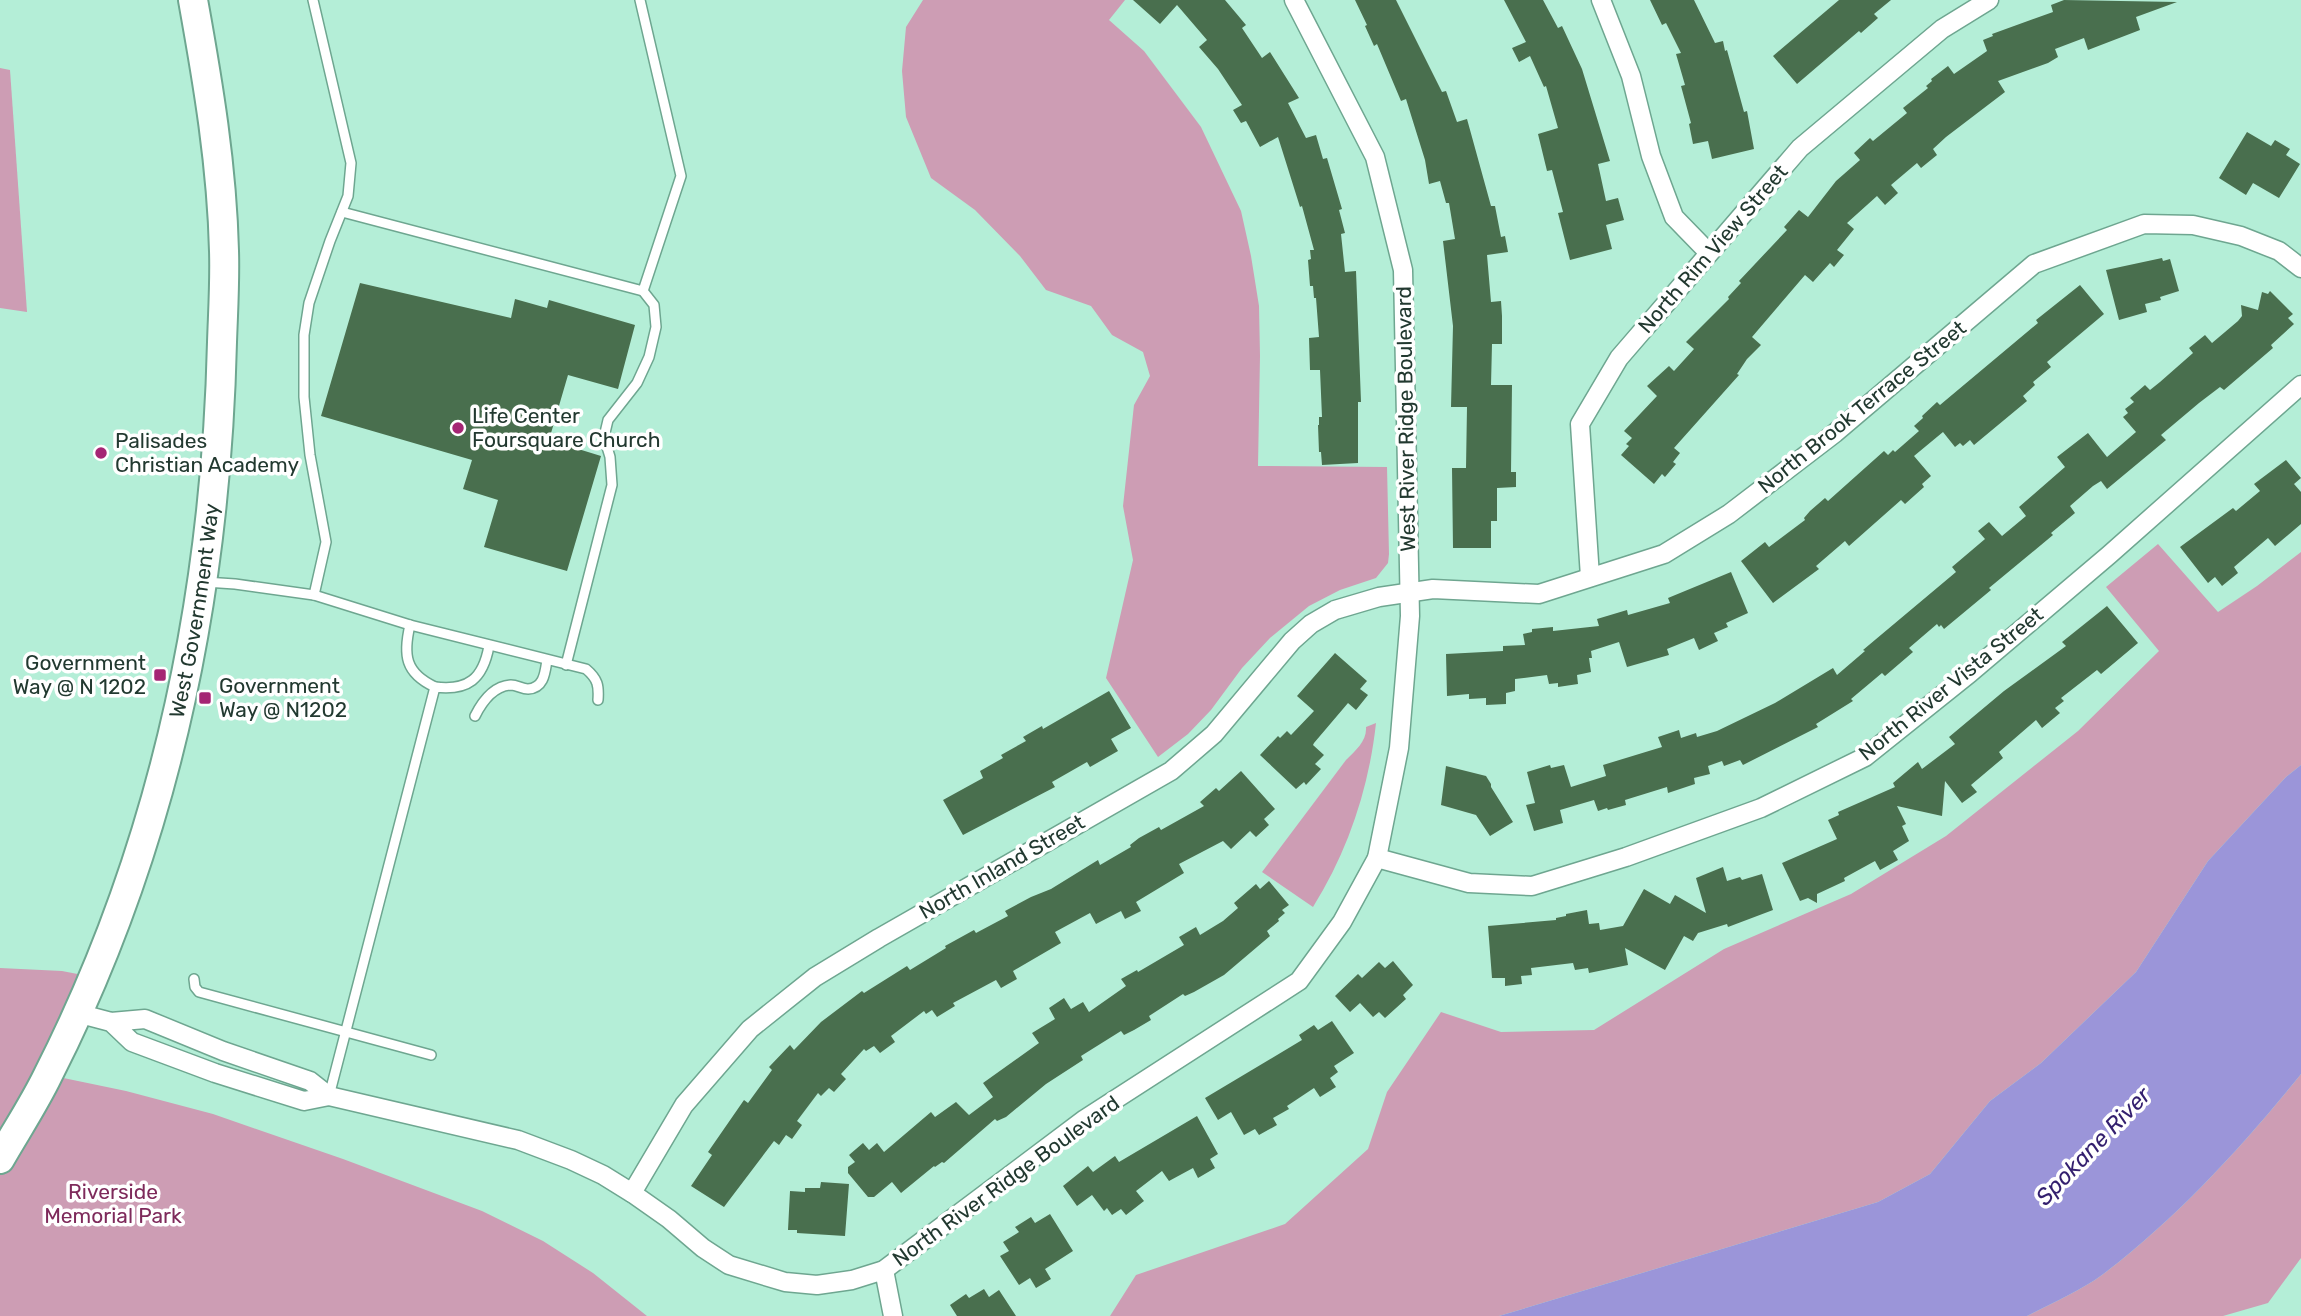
<svg xmlns="http://www.w3.org/2000/svg" width="2301" height="1316" viewBox="0 0 2301 1316" font-family="Rubik,sans-serif">
	<style>
		.green { fill: #cd9db4 }
		.water { fill: #9b95d9 }
		.building { fill: #496f4e }
		.lines { fill: none; stroke-linecap: round; stroke-linejoin: round }
		.service-casing { stroke: #6ea690; stroke-width: 12 }
		.minor-casing { stroke: #6ea690; stroke-width: 21 }
		.primary-casing { stroke: #6ea690; stroke-width: 32 }
		.service { stroke: #fff; stroke-width: 9 }
		.minor { stroke: #fff; stroke-width: 18 }
		.primary { stroke: #fff; stroke-width: 28 }
		.poi-dot { fill: #a52574; stroke: #fff; stroke-width: 2.5 }
		.labels { text-anchor: middle; stroke-width: 7; stroke-linejoin: round; paint-order: stroke }
		.street-label { font-size: 21px; fill: #223930; stroke: #fff }
		.poi-label { font-size: 21px; fill: #223930; stroke: #fff; text-anchor: start }
		.park-label { font-size: 21px; fill: #7e2a5b; stroke: #fff }
		.water-label { font-size: 23px; font-style: italic; fill: #331f6e; stroke: #fff }
	</style>
	<rect width="100%" height="100%" fill="#b4eed7"/>
	<g class="green">
		<polygon points="923,0 1125,0 1109,20 1144,51 1201,127 1241,211 1251,256 1259,306 1260,356 1258,466 1387,467 1389,554 1388,563 1376,578 1340,590 1309,606 1270,638 1242,668 1211,710 1188,734 1158,757 1106,678 1133,560 1123,506 1134,405 1150,376 1143,352 1112,335 1091,306 1046,290 1020,256 975,210 931,178 906,117 902,71 906,27"/>
		<polygon points="0,68 10,70 27,312 0,308"/>
		<polygon points="2158,544 2218,612 2257,586 2301,552 2301,765 2286,777 2208,861 2136,972 2041,1063 1990,1101 1930,1174 1878,1202 1499,1316 1110,1316 1136,1275 1285,1224 1368,1149 1387,1092 1441,1012 1501,1032 1594,1030 1724,949 1851,894 1946,836 2078,731 2159,651 2106,587"/>
		<path d="M1376,723c-7,65 -28,128 -63,184l-51,-35 84,-112c10,-10 21,-19 20,-33z"/>
		<polygon points="0,968 62,971 93,977 49,1075 126,1091 213,1114 343,1159 482,1211 543,1241 593,1273 647,1316 0,1316"/>
		<path d="M2301,1074v184l-33,45 -45,13h-196c25,-13 53,-25 75,-41 75,-57 140,-128 199,-201z"/>
	</g>
	<path class="water" d="M2301,765v309c-59,73 -124,144 -199,201 -22,16 -50,28 -75,41h-528l379,-114 52,-28 60,-73 51,-38 95,-91 72,-111 78,-84z"/>
	<g class="building">
		<polygon points="1133,0 1225,0 1246,25 1242,28 1262,58 1270,52 1299,98 1288,103 1306,138 1316,135 1323,159 1327,158 1342,209 1339,210 1345,233 1341,234 1345,272 1356,271 1361,402 1358,402 1358,463 1322,465 1321,452 1319,452 1318,425 1319,425 1319,417 1322,417 1320,370 1310,370 1309,338 1319,337 1316,298 1314,298 1313,286 1310,286 1308,260 1311,259 1310,250 1314,250 1302,206 1300,207 1278,137 1260,147 1246,121 1241,123 1233,110 1242,105 1218,69 1199,47 1207,40 1177,5 1160,24"/>
		<polygon points="1355,0 1396,0 1442,92 1446,91 1457,122 1467,119 1491,206 1495,206 1501,237 1505,236 1508,252 1487,255 1491,302 1501,301 1502,316 1502,344 1492,344 1491,385 1512,385 1511,472 1516,472 1516,487 1497,488 1497,521 1491,521 1491,548 1453,548 1452,468 1466,468 1467,407 1451,407 1453,326 1443,241 1455,239 1449,203 1446,203 1440,181 1429,184 1425,160 1406,99 1401,101 1377,44 1374,46 1365,26 1367,25"/>
		<polygon points="1504,0 1543,0 1558,28 1562,26 1582,69 1610,161 1598,164 1606,201 1618,198 1624,220 1606,225 1612,249 1570,260 1558,213 1563,212 1552,170 1547,171 1538,134 1558,128 1546,86 1544,87 1530,56 1519,62 1512,48 1526,42"/>
		<polygon points="1650,0 1694,0 1715,43 1723,41 1725,51 1727,50 1744,112 1747,111 1754,149 1712,159 1708,141 1693,144 1689,124 1691,123 1681,86 1685,85 1676,54 1681,53 1666,23 1662,25"/>
		<polygon points="1839,0 1891,0 1874,14 1878,18 1861,33 1859,31 1797,84 1773,56"/>
		<polygon points="2064,0 2177,2 2136,17 2140,30 2088,50 2084,38 2055,49 2058,57 2048,63 1998,81 2005,92 1946,137 1933,149 1937,155 1921,168 1917,163 1891,185 1898,193 1885,205 1877,196 1847,223 1854,229 1837,250 1844,255 1834,267 1830,263 1813,282 1805,275 1752,337 1761,345 1747,359 1737,374 1739,375 1674,448 1680,453 1673,462 1676,464 1665,477 1662,474 1654,484 1621,455 1629,446 1626,444 1632,438 1624,431 1657,396 1647,386 1669,366 1674,371 1694,349 1686,342 1729,299 1728,297 1741,283 1739,281 1787,230 1784,227 1799,210 1808,217 1836,181 1860,160 1854,153 1870,138 1873,141 1907,113 1903,108 1928,88 1926,86 1932,81 1931,79 1948,66 1954,74 1987,51 1983,40 1993,36 1992,34 2053,12 2051,5"/>
		<polygon points="2247,132 2271,146 2275,140 2290,149 2286,155 2300,164 2279,198 2253,183 2246,195 2219,178"/>
		<polygon points="2162,258 2163,261 2170,259 2179,291 2160,297 2161,300 2145,304 2147,312 2119,320 2106,270"/>
		<polygon points="360,283 511,318 515,299 547,308 549,300 635,325 618,389 568,375 549,440 601,456 567,571 484,547 498,500 463,489 472,460 321,416"/>
		<polygon points="2080,285 2104,314 2047,362 2051,367 2033,382 2035,385 2023,396 2027,401 1974,445 1970,440 1963,446 1960,443 1955,447 1943,432 1914,456 1931,476 1922,484 1924,487 1905,504 1901,500 1849,546 1845,541 1816,566 1819,569 1773,603 1741,561 1765,542 1769,547 1805,520 1804,518 1810,511 1825,498 1828,501 1884,451 1888,455 1893,450 1895,452 1919,431 1914,426 1923,418 1922,416 1937,402 1940,405 2038,323 2036,320"/>
		<polygon points="2270,291 2293,314 2288,318 2294,324 2271,345 2273,348 2224,390 2220,387 2199,403 2161,435 2166,440 2107,489 2101,481 2093,486 2070,506 2075,513 2051,533 2053,535 1989,588 1991,590 1944,629 1941,625 1939,627 1937,624 1909,648 1913,652 1885,676 1882,673 1851,699 1853,701 1816,724 1818,727 1743,765 1740,760 1724,766 1722,761 1708,766 1710,774 1694,778 1695,784 1668,793 1667,787 1625,800 1626,805 1608,810 1607,808 1598,811 1594,800 1560,810 1563,823 1534,831 1526,805 1535,803 1527,772 1550,765 1551,768 1564,765 1571,787 1606,776 1603,765 1662,747 1658,737 1679,730 1681,738 1696,733 1697,737 1717,731 1775,703 1833,668 1837,675 1865,651 1863,650 1956,572 1952,567 1985,539 1978,531 1989,522 2002,536 2026,516 2019,507 2065,467 2057,457 2088,433 2107,457 2136,432 2123,417 2128,413 2125,409 2134,402 2130,398 2145,385 2150,390 2160,382 2193,353 2189,348 2205,335 2212,343 2238,321 2242,316 2241,305 2258,310 2262,292 2268,294"/>
		<polygon points="2286,460 2301,478 2294,484 2301,492 2301,524 2275,546 2268,538 2234,567 2238,573 2222,586 2215,577 2208,583 2180,547 2233,508 2236,511 2260,491 2254,484"/>
		<polygon points="1731,572 1748,613 1726,623 1728,627 1714,633 1718,641 1699,650 1694,638 1667,649 1669,655 1627,667 1619,642 1591,651 1592,658 1589,658 1591,672 1577,675 1578,684 1558,687 1558,683 1549,684 1547,675 1515,679 1515,691 1506,693 1506,704 1486,705 1486,698 1469,699 1469,694 1447,696 1446,654 1503,651 1503,646 1525,645 1523,634 1532,632 1532,629 1553,627 1553,631 1599,626 1597,619 1627,610 1628,615 1670,603 1668,598"/>
		<polygon points="2107,606 2138,643 2101,674 2097,670 2061,698 2064,701 2055,708 2060,713 2042,728 2036,720 1999,752 2003,758 1971,785 1977,792 1962,803 1945,781 1942,816 1897,806 1906,824 1902,826 1909,841 1893,851 1898,860 1880,870 1875,861 1844,878 1845,881 1817,894 1817,903 1808,898 1800,901 1782,863 1837,839 1828,820 1839,815 1838,812 1895,787 1893,783 1918,762 1922,769 1955,744 1949,737 2004,691 2066,646 2062,642"/>
		<polygon points="1335,653 1367,681 1360,689 1368,695 1356,710 1348,703 1314,743 1313,745 1324,755 1315,764 1321,769 1306,785 1304,782 1296,789 1260,755 1278,736 1280,738 1287,731 1291,735 1314,711 1297,696"/>
		<polygon points="1109,691 1131,728 1111,739 1118,751 1090,767 1087,762 1052,782 1055,787 963,835 943,800 983,778 980,771 1003,758 1001,755 1026,741 1023,737 1042,726 1043,729"/>
		<polygon points="1446,766 1486,776 1491,784 1491,787 1513,822 1490,836 1476,815 1441,805"/>
		<polygon points="1241,771 1275,809 1264,819 1269,825 1256,837 1250,831 1231,849 1223,841 1179,864 1184,873 1136,902 1141,911 1125,919 1121,911 1096,924 1090,913 1055,932 1061,943 1013,971 1017,979 1001,988 996,980 953,1003 955,1006 937,1017 932,1010 926,1014 924,1011 891,1036 895,1042 880,1053 874,1046 866,1051 864,1049 841,1074 846,1079 834,1092 829,1088 821,1096 818,1093 797,1121 802,1125 792,1139 786,1135 779,1145 774,1141 724,1207 691,1186 712,1155 708,1152 744,1100 748,1103 772,1070 769,1067 790,1045 794,1050 821,1022 862,991 864,993 907,966 910,970 946,948 945,946 974,930 976,933 1008,916 1005,911 1031,897 1051,889 1098,860 1100,865 1131,847 1130,845 1139,838 1159,827 1161,830 1204,806 1200,802 1216,788 1219,791"/>
		<polygon points="1723,867 1727,881 1740,877 1742,880 1762,874 1773,910 1728,927 1727,924 1698,933 1693,941 1684,936 1665,970 1625,948 1628,965 1589,973 1588,968 1575,970 1573,963 1531,968 1532,975 1521,976 1522,984 1505,986 1505,978 1492,978 1488,926 1556,920 1556,918 1566,916 1566,914 1587,910 1589,924 1599,923 1600,930 1623,926 1644,889 1670,904 1675,895 1706,913 1696,878"/>
		<polygon points="1269,881 1289,905 1282,910 1285,913 1278,919 1279,921 1267,931 1270,936 1224,975 1194,992 1185,996 1183,994 1149,1016 1151,1020 1134,1030 1124,1035 1121,1031 1081,1056 1083,1060 1046,1084 1006,1117 997,1121 995,1119 944,1163 942,1162 935,1167 934,1166 901,1193 892,1182 874,1197 868,1197 848,1173 848,1167 855,1162 849,1155 863,1143 869,1150 877,1143 884,1152 931,1112 935,1117 956,1102 969,1115 993,1097 983,1083 1039,1043 1032,1033 1055,1019 1049,1008 1064,998 1071,1009 1083,1002 1089,1012 1126,986 1121,979 1137,970 1138,972 1184,945 1179,937 1196,927 1200,935 1223,921 1238,908 1234,903 1256,884 1260,889"/>
		<polygon points="1393,961 1413,985 1403,995 1406,999 1385,1018 1379,1012 1373,1017 1360,1003 1350,1012 1335,996 1358,974 1362,978 1379,962 1385,968"/>
		<polygon points="1332,1021 1354,1053 1334,1066 1338,1072 1330,1078 1336,1087 1320,1097 1314,1088 1287,1106 1289,1109 1273,1118 1277,1125 1259,1135 1255,1129 1244,1135 1231,1112 1218,1120 1205,1098 1302,1040 1299,1035 1314,1025 1318,1030"/>
		<polygon points="1197,1116 1218,1154 1210,1159 1215,1168 1198,1178 1193,1168 1169,1181 1162,1171 1136,1191 1144,1201 1126,1215 1121,1209 1112,1215 1107,1208 1104,1211 1092,1195 1077,1206 1063,1186 1088,1166 1093,1172 1115,1156 1119,1162"/>
		<polygon points="821,1182 849,1184 845,1236 797,1233 797,1230 788,1230 790,1191 805,1192 805,1188 820,1188"/>
		<polygon points="1050,1214 1073,1251 1045,1269 1051,1279 1036,1288 1030,1278 1019,1285 1000,1256 1009,1251 1003,1242 1019,1232 1015,1227 1031,1217 1035,1223"/>
		<polygon points="984,1289 989,1297 999,1290 1016,1316 957,1316 950,1305 966,1294 969,1298"/>
	</g>
	<g class="lines">
		<defs>
			<g id="service">
				<polyline points="313,0 351,163 348,196 330,241 309,303 304,335 304,397 310,455 326,542 314,595"/>
				<polyline points="342,212 643,291 681,176 640,0"/>
				<path d="M205,582l30,2 79,11 96,30 176,44c12,10 13,17 12,31"/>
				<path d="M410,625c-7,30 -5,48 25,62"/>
				<polyline points="566,665 612,485 610,457 604,437 608,420 637,383 649,357 656,327 654,305 643,291"/>
				<path d="M475,716c7,-14 18,-30 36,-31 6,0 11,4 17,4 16,-1 17,-16 19,-29"/>
				<polyline points="194,979 195,987 199,992 431,1055"/>
				<path d="M329,1096l106,-409c33,4 48,-8 54,-41"/>
			</g>
			<g id="minor">
				<polyline points="1601,0 1631,76 1651,156 1674,217 1709,253"/>
				<polyline points="1590,577 1580,424 1619,358 1800,148 1942,29 1989,0"/>
				<polyline points="1377,858 1469,883 1532,886 1626,857 1761,808 1865,757 1970,673 2109,555 2301,385"/>
				<polyline points="77,1013 111,1022 145,1019 223,1051 310,1081 329,1096 304,1101 215,1073 132,1042 111,1022"/>
				<polyline points="329,1096 518,1140 571,1160 603,1175 632,1193 669,1219 703,1248 729,1265 785,1282 817,1285 852,1280 884,1270 1085,1119 1299,981 1342,922 1377,858 1399,748 1410,616 1403,270 1375,157 1294,0"/>
				<polyline points="632,1193 684,1105 750,1029 815,977 879,938 1171,771 1214,734 1292,641 1311,624 1335,610 1379,597 1433,589 1539,594 1664,554 1729,514 1835,433 2034,264 2144,224 2193,225 2241,236 2279,251 2301,268"/>
				<polyline points="884,1270 893,1316"/>
			</g>
			<g id="primary">
				<path id="s1" d="M0,1159c16,-28 34,-55 48,-84 116,-228 168,-479 174,-733 1,-30 3,-61 2,-91 -2,-85 -16,-168 -31,-251"/>
			</g>
		</defs>
		<use href="#service" class="service-casing"/>
		<use href="#minor" class="minor-casing"/>
		<use href="#primary" class="primary-casing"/>
		<use href="#service" class="service"/>
		<use href="#minor" class="minor"/>
		<use href="#primary" class="primary"/>
	</g>
	<g class="poi-dot">
		<circle cx="458" cy="428" r="7"/>
		<circle cx="101" cy="453" r="7"/>
		<rect x="153" y="668" width="14" height="14" rx="3.5"/>
		<rect x="198" y="691" width="14" height="14" rx="3.5"/>
	</g>
	<g class="labels">
		<g class="street-label">
			<text transform="translate(1713 249) rotate(-49)" y="7">North Rim View Street</text>
			<text transform="translate(1862 407) rotate(-39)" y="7">North Brook Terrace Street</text>
			<text transform="translate(1406 419) rotate(-91)" y="7">West River Ridge Boulevard</text>
			<text dy="7" stroke="none"><textPath href="#s1" startOffset="586">West Government Way</textPath></text>
			<text transform="translate(1951 684) rotate(-39)" y="7">North River Vista Street</text>
			<text transform="translate(1002 867) rotate(-30)" y="7">North Inland Street</text>
			<text transform="translate(1006 1181) rotate(-36)" y="7">North River Ridge Boulevard</text>
		</g>
		<g class="poi-label">
			<text x="472" y="423">Life Center<tspan x="472" dy="24">Foursquare Church</tspan></text>
			<text x="115" y="448">Palisades<tspan x="115" dy="24">Christian Academy</tspan></text>
			<text x="146" y="670" text-anchor="end">Government<tspan x="146" dy="24">Way @ N 1202</tspan></text>
			<text x="219" y="693">Government<tspan x="219" dy="24">Way @ N1202</tspan></text>
		</g>
		<g class="park-label">
			<text x="113" y="1199">Riverside<tspan x="113" dy="24">Memorial Park</tspan></text>
		</g>
		<g class="water-label">
			<text transform="translate(2093 1146) rotate(-46)" y="8">Spokane River</text>
		</g>
	</g>
</svg>
